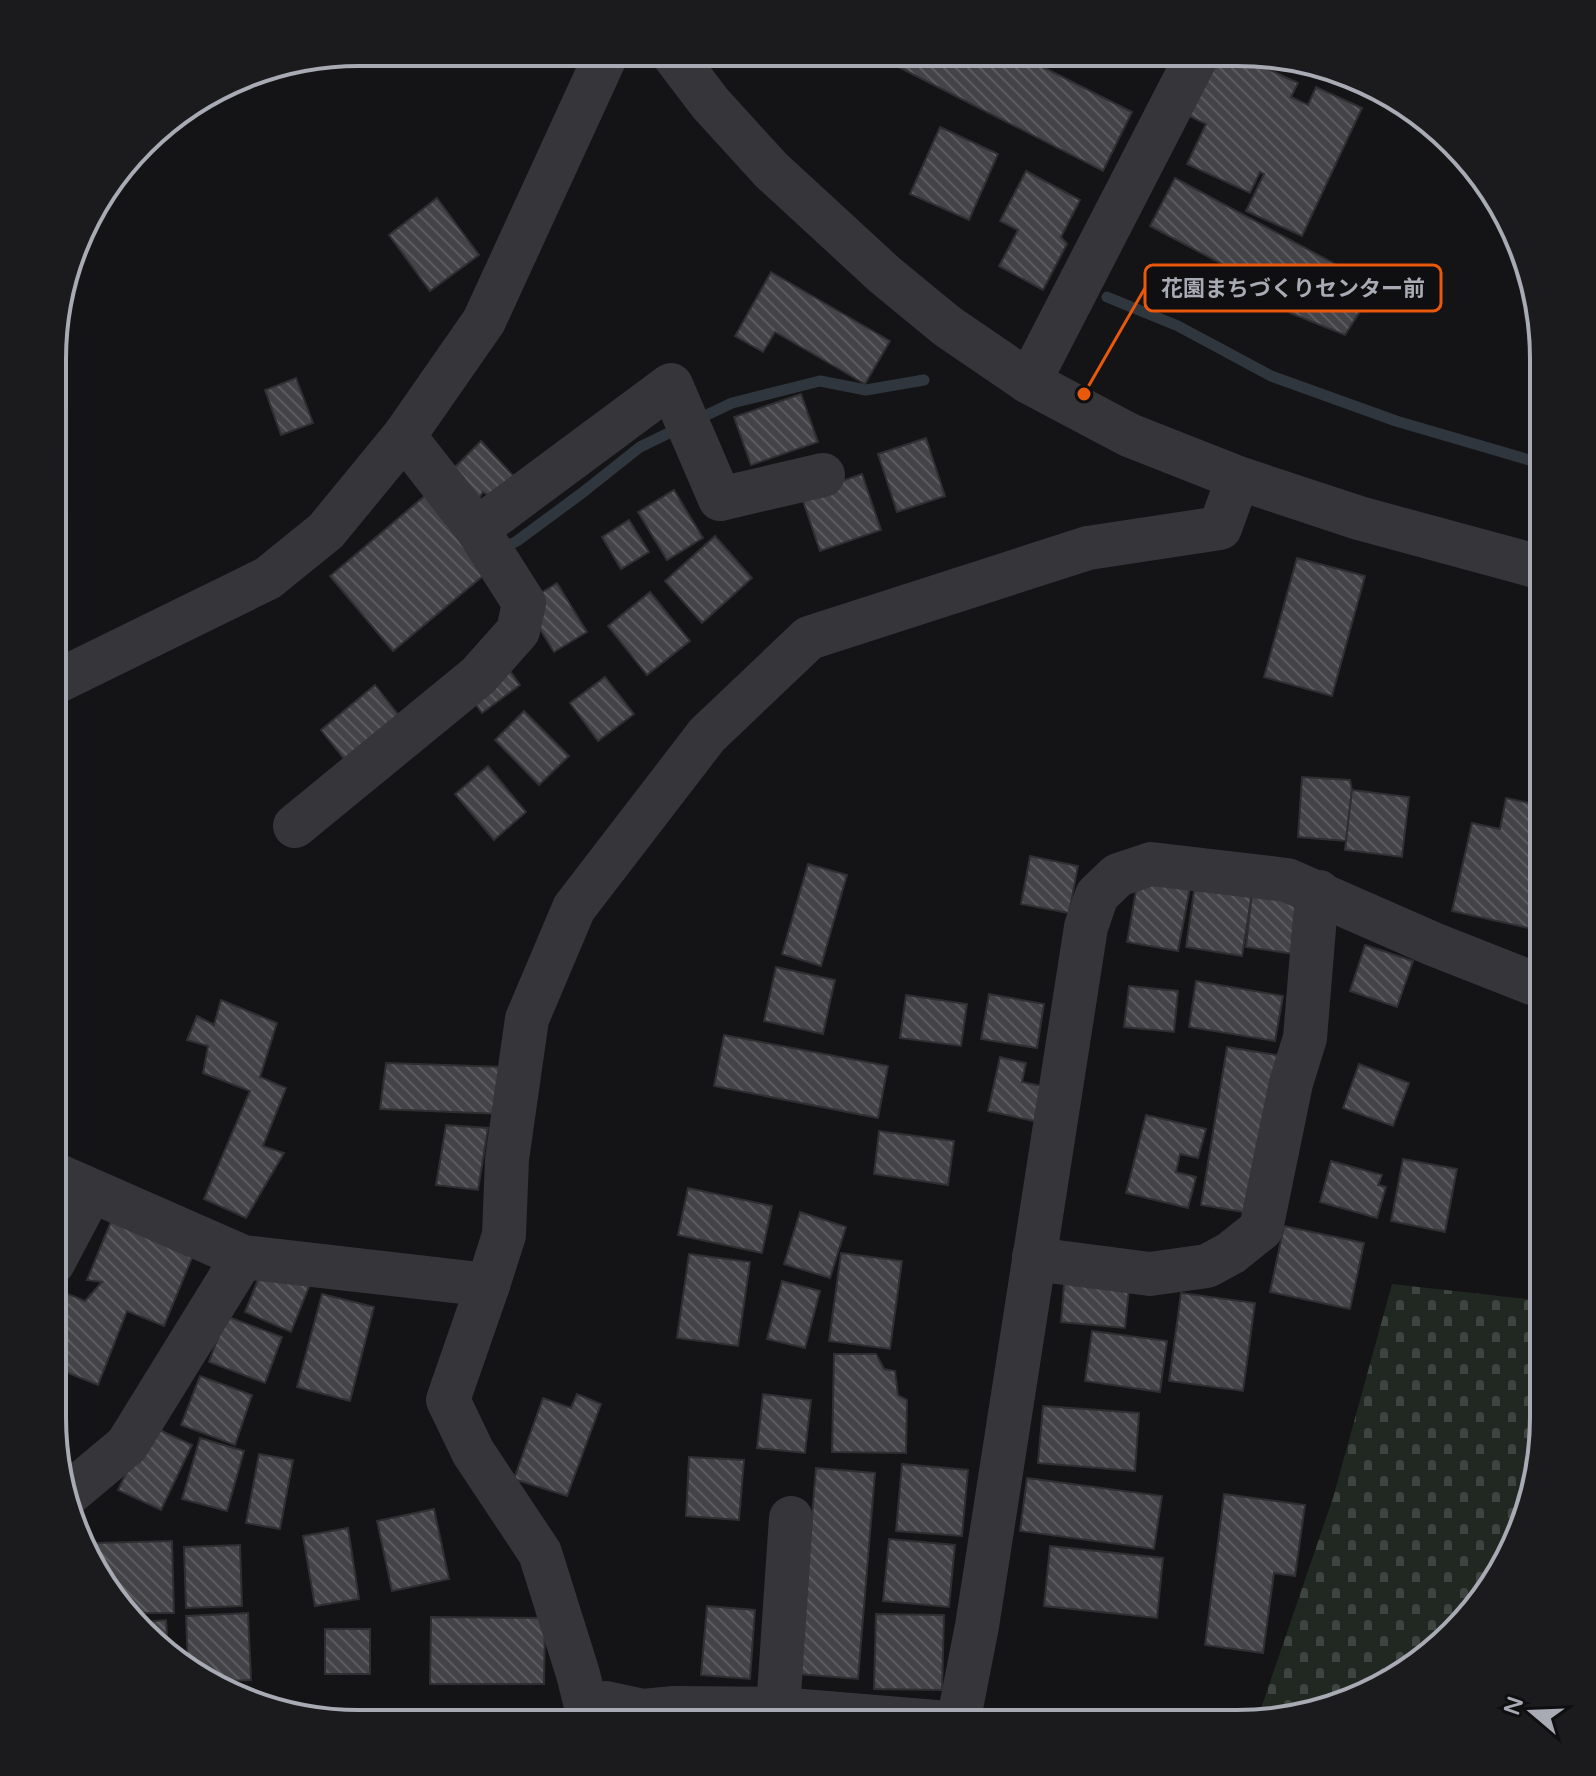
<svg xmlns="http://www.w3.org/2000/svg" width="1596" height="1776" viewBox="0 0 1596 1776" font-family="'Varela Round','Noto Sans JP',sans-serif">
	<style>
		.cemetery { fill: url(#cemetery-stones) }
		.lines { fill: none; stroke-linecap: round; stroke-linejoin: round }
		.stream { stroke: #2f363d; stroke-width: 11 }
		.building { fill: url(#building-back-hatch); stroke: #2f2f31; stroke-width: 2 }
		.minor { stroke: #36363a; stroke-width: 44 }
		.rim { fill: none; stroke: #a8aab4; stroke-width: 4 }
		.leader { fill: none; stroke: #e8590c; stroke-width: 3 }
		.callout-dot { fill: #e8590c; stroke: #0f0f11; stroke-width: 3 }
		.callout { fill: #0f0f11; stroke: #e8590c; stroke-width: 3 }
		.callout-label { font-size: 22px; text-anchor: middle; font-weight: bold; fill: #a8aab4 }
	</style>
	<defs>
		<pattern id="cemetery-stones" width="16" height="16" patternUnits="userSpaceOnUse" patternTransform="scale(2)"><rect width="16" height="16" fill="#212822"/><path d="M2 7V4a2 2 0 0 1 4 0v3zM10 15v-3a2 2 0 0 1 4 0v3z" fill="#3e4440"/></pattern>
		<pattern id="building-back-hatch" width="6" height="6" patternUnits="userSpaceOnUse" patternTransform="scale(2)"><rect width="6" height="6" fill="#444448"/><path d="M-1 5l2 2M0 0l6 6M5-1l2 2" fill="none" stroke="#5c5c60"/></pattern>
	</defs>
	<rect width="100%" height="100%" fill="#141416"/>
	<polygon class="cemetery" points="1392,1284 1543,1301 1543,1437 1503,1571 1407,1673 1335,1708 1256,1723 1333,1498"/>
	<g class="lines">
		<g class="stream">
			<polyline points="1107,297 1178,326 1271,376 1396,421 1543,464"/>
			<polyline points="694,421 732,403 820,381 866,390 924,380"/>
			<polyline points="502,549 517,541 582,493 640,447 679,428"/>
		</g>
	</g>
	<g class="building">
		<polygon points="871,53 1017,54 1132,112 1103,171"/>
		<polygon points="1218,54 1236,54 1298,83 1291,97 1308,105 1316,87 1362,108 1302,236 1246,211 1264,174 1260,172 1250,193 1187,164 1206,124 1189,116"/>
		<polygon points="940,127 998,154 969,220 910,194"/>
		<polygon points="1026,171 1080,200 1061,237 1067,244 1043,290 999,266 1018,230 1000,221"/>
		<polygon points="1175,178 1376,286 1345,335 1290,313 1294,302 1150,226"/>
		<polygon points="437,198 479,255 430,291 389,235"/>
		<polygon points="771,272 890,341 865,384 775,332 763,352 735,336"/>
		<polygon points="296,378 313,423 281,435 265,390"/>
		<polygon points="801,394 818,442 751,465 734,417"/>
		<polygon points="926,438 945,496 897,512 878,454"/>
		<polygon points="481,441 519,482 498,501 483,492 474,506 446,476"/>
		<polygon points="862,474 881,530 820,551 801,495"/>
		<polygon points="674,490 703,538 667,560 638,512"/>
		<polygon points="427,494 490,570 393,651 330,576"/>
		<polygon points="629,520 649,552 621,569 602,537"/>
		<polygon points="715,536 752,578 702,623 665,581"/>
		<polygon points="1297,558 1365,576 1332,696 1264,677"/>
		<polygon points="557,583 587,632 554,652 524,603"/>
		<polygon points="650,592 690,641 647,675 608,626"/>
		<polygon points="491,644 520,685 482,713 453,672"/>
		<polygon points="605,677 634,714 598,741 570,703"/>
		<polygon points="375,685 411,731 357,775 321,730"/>
		<polygon points="524,711 569,756 539,785 495,740"/>
		<polygon points="488,766 526,812 494,840 455,794"/>
		<polygon points="1302,777 1350,780 1352,790 1346,841 1298,837"/>
		<polygon points="1352,790 1409,797 1402,857 1345,850"/>
		<polygon points="1506,798 1543,806 1543,884 1533,929 1452,911 1472,823 1500,829"/>
		<polygon points="1030,856 1078,866 1069,913 1021,904"/>
		<polygon points="808,864 847,875 821,966 782,954"/>
		<polygon points="1138,879 1190,888 1178,951 1127,942"/>
		<polygon points="1195,884 1252,893 1242,956 1186,947"/>
		<polygon points="1252,893 1310,899 1302,955 1246,947"/>
		<polygon points="1365,945 1413,961 1397,1007 1350,991"/>
		<polygon points="776,967 835,980 823,1034 764,1021"/>
		<polygon points="1196,981 1283,996 1275,1041 1189,1027"/>
		<polygon points="1129,986 1178,991 1174,1032 1124,1027"/>
		<polygon points="989,994 1044,1004 1037,1048 981,1039"/>
		<polygon points="906,995 967,1004 961,1046 900,1038"/>
		<polygon points="221,1000 277,1023 260,1077 286,1088 263,1146 284,1153 246,1218 204,1199 250,1091 203,1073 208,1046 187,1040 197,1016 214,1025"/>
		<polygon points="724,1035 888,1066 878,1118 714,1086"/>
		<polygon points="1227,1047 1283,1056 1256,1214 1201,1205"/>
		<polygon points="1000,1057 1026,1063 1022,1082 1046,1087 1038,1122 988,1111"/>
		<polygon points="386,1063 504,1067 502,1114 380,1109"/>
		<polygon points="1359,1064 1409,1083 1393,1126 1343,1108"/>
		<polygon points="1146,1115 1206,1129 1198,1158 1180,1154 1176,1172 1196,1177 1188,1208 1126,1193"/>
		<polygon points="446,1125 488,1128 478,1190 436,1185"/>
		<polygon points="879,1131 954,1141 948,1185 874,1174"/>
		<polygon points="1403,1159 1457,1169 1445,1232 1391,1221"/>
		<polygon points="1331,1161 1382,1175 1378,1185 1386,1187 1377,1218 1320,1202"/>
		<polygon points="688,1188 772,1206 762,1253 678,1235"/>
		<polygon points="800,1212 846,1227 830,1278 784,1264"/>
		<polygon points="114,1214 196,1248 164,1326 127,1311 98,1385 53,1367 53,1288 85,1301 102,1282 87,1280"/>
		<polygon points="1284,1226 1364,1243 1350,1309 1270,1292"/>
		<polygon points="841,1253 902,1261 890,1349 829,1341"/>
		<polygon points="689,1254 750,1262 738,1346 677,1338"/>
		<polygon points="266,1260 312,1279 291,1332 245,1312"/>
		<polygon points="1065,1273 1130,1279 1125,1328 1061,1322"/>
		<polygon points="782,1281 820,1291 805,1348 767,1339"/>
		<polygon points="1181,1293 1255,1303 1243,1391 1169,1381"/>
		<polygon points="322,1294 374,1307 350,1401 297,1387"/>
		<polygon points="226,1316 282,1337 265,1383 209,1362"/>
		<polygon points="1092,1331 1167,1341 1160,1392 1085,1381"/>
		<polygon points="834,1354 876,1354 884,1369 895,1371 898,1395 907,1400 906,1453 832,1452"/>
		<polygon points="200,1376 252,1395 235,1445 181,1425"/>
		<polygon points="577,1394 601,1404 567,1496 514,1479 543,1398 571,1408"/>
		<polygon points="763,1394 811,1400 805,1453 757,1448"/>
		<polygon points="1043,1406 1139,1413 1135,1471 1038,1463"/>
		<polygon points="149,1425 192,1445 161,1510 118,1490"/>
		<polygon points="200,1438 244,1451 227,1511 182,1499"/>
		<polygon points="259,1454 293,1460 280,1529 246,1523"/>
		<polygon points="689,1457 744,1460 739,1520 686,1516"/>
		<polygon points="902,1464 968,1470 962,1536 896,1531"/>
		<polygon points="816,1468 875,1473 858,1679 799,1674"/>
		<polygon points="1027,1478 1162,1496 1154,1549 1020,1531"/>
		<polygon points="1224,1494 1305,1505 1295,1576 1274,1573 1263,1653 1205,1645"/>
		<polygon points="434,1509 449,1579 392,1591 377,1521"/>
		<polygon points="348,1528 359,1599 315,1606 303,1536"/>
		<polygon points="889,1539 955,1545 949,1607 883,1601"/>
		<polygon points="172,1541 174,1613 131,1613 103,1587 96,1572 95,1543"/>
		<polygon points="240,1545 242,1606 186,1608 184,1547"/>
		<polygon points="1050,1546 1163,1558 1157,1618 1044,1606"/>
		<polygon points="707,1606 755,1610 750,1679 701,1675"/>
		<polygon points="248,1613 251,1680 204,1682 188,1667 186,1616"/>
		<polygon points="876,1614 944,1615 942,1690 874,1689"/>
		<polygon points="431,1617 545,1618 544,1684 430,1684"/>
		<polygon points="166,1620 168,1648 141,1622"/>
		<rect x="325" y="1629" width="45" height="45"/>
		<polygon points="991,1715 1041,1723 989,1723"/>
	</g>
	<g class="lines">
		<g class="minor">
			<polyline points="672,53 710,103 771,170 885,275 947,326 1029,382 1129,435 1238,478 1359,518 1543,568"/>
			<polyline points="1029,382 1198,54"/>
			<polyline points="404,436 477,529 671,385 720,499 823,475"/>
			<polyline points="56,682 268,578 326,531 404,436 484,321 607,53"/>
			<polyline points="295,826 478,676 518,631 524,603 477,529"/>
			<polyline points="54,1174 243,1257 488,1285"/>
			<polyline points="1034,1257 1057,1262 1150,1274 1207,1266 1231,1253 1261,1229 1291,1083 1305,1038 1315,916 1319,892"/>
			<polyline points="53,1263 91,1191"/>
			<polyline points="65,1497 127,1445 243,1257"/>
			<polyline points="586,1706 606,1703 643,1711 674,1708 778,1709 948,1723"/>
			<polyline points="778,1709 791,1518"/>
			<polyline points="586,1723 586,1706 578,1674 540,1553 473,1452 448,1400 488,1285 504,1235 507,1159 527,1019 574,908 707,735 809,638 1088,548 1220,528 1238,478"/>
			<polyline points="958,1723 977,1626 1086,927 1097,895 1118,875 1151,864 1287,880 1433,944 1532,983 1543,983"/>
		</g>
	</g>
	<path d="M0 0H1596V1776H0ZM359 66H1237A293 293 0 0 1 1530 359V1417A293 293 0 0 1 1237 1710H359A293 293 0 0 1 66 1417V359A293 293 0 0 1 359 66Z" fill="#1b1b1e" fill-rule="evenodd"/>
	<path class="rim" d="M359 66H1237A293 293 0 0 1 1530 359V1417A293 293 0 0 1 1237 1710H359A293 293 0 0 1 66 1417V359A293 293 0 0 1 359 66Z"/>
	<path class="leader" d="M1084 394L1145 288"/>
	<circle class="callout-dot" cx="1084" cy="394" r="8"/>
	<rect class="callout" x="1145" y="265" width="296" height="46" rx="8"/>
	<g class="callout-label">
		<text x="1293" y="296">花園まちづくりセンター前</text>
	</g>
	<g transform="translate(1532 1712) rotate(289)" stroke="#0f0f11" stroke-width="6" paint-order="stroke">
	<path d="M0-6L14 30L0 20L-14 30Z" fill="#a8aab4"/>
	<text y="-12" font-size="22" font-weight="bold" text-anchor="middle" fill="#a8aab4">N</text>
	</g>
</svg>
